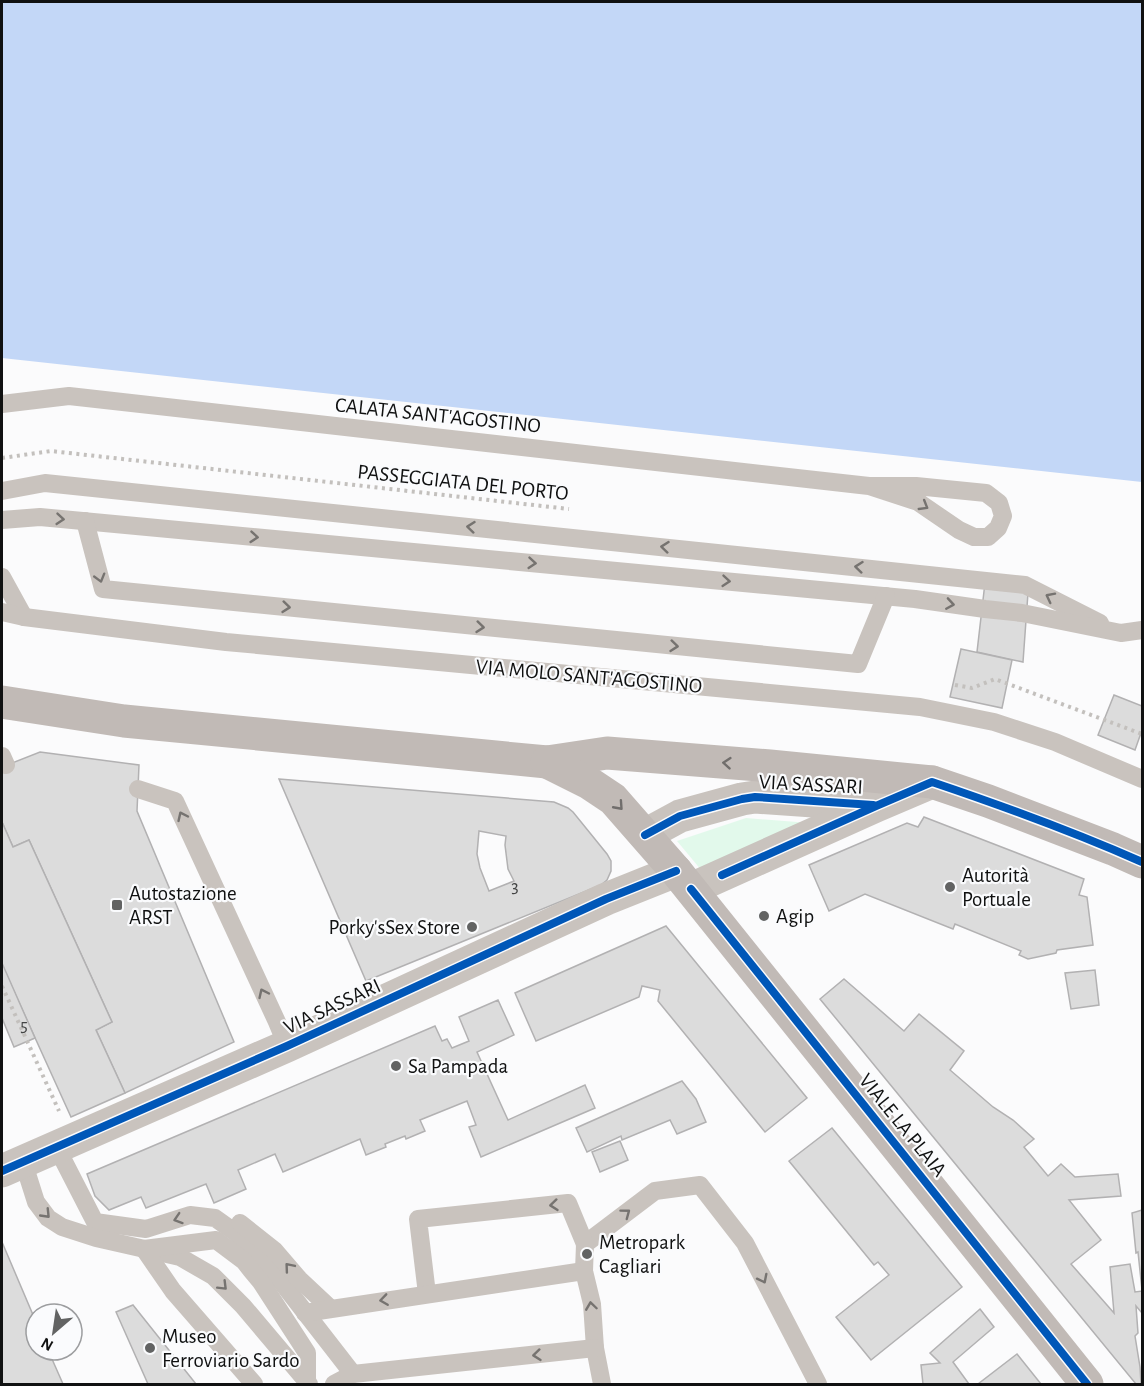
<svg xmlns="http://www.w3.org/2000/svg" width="1144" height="1386" viewBox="0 0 1144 1386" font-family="'Alegreya Sans',sans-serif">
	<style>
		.green { fill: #e2f9eb }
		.water { fill: #c3d7f7 }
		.building { fill: #dcdcdc; stroke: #b2b1b2; stroke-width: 1.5; fill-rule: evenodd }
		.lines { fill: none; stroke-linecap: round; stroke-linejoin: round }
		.path { stroke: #c3c0bd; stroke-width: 4; stroke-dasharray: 3 4.5; stroke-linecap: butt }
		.service { stroke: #c9c3be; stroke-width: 18 }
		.tertiary { stroke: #c9c3be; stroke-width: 33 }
		.primary { stroke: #c1bab6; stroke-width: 33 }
		.cycleway-casing { stroke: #fafbfd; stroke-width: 11 }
		.cycleway { stroke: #0057b8; stroke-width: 8 }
		.oneway { stroke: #767370 }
		.oneway2 { stroke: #716e6c }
		.poi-dot { fill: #626363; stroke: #fafbfd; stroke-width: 2 }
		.labels { text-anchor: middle; stroke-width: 4.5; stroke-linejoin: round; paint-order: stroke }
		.number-label { font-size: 18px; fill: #434444 }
		.street-label { font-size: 21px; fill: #101111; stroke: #fafbfd }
		.poi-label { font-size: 21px; fill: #101111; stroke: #fafbfd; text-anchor: start }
	</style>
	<rect width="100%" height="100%" fill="#fbfbfc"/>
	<polygon class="green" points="746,818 810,823 702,871 677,841"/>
	<polygon class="water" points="2,2 1142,2 1142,482 2,358"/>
	<g class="building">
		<polygon points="986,574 1029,579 1023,662 977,652"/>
		<polygon points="961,649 1012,660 1002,708 950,697"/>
		<polygon points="1114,695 1142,706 1142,730 1135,750 1098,735"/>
		<polygon points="40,752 139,765 137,811 234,1042 125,1093 96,1030 112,1022 29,840 13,847 2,822 2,767"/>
		<path d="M279,779l275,23 14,6 5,4 34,42 4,7v10l-4,9 -6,5 -235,96zM479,831l27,5 -1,9 3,24 6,12 -25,10 -9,-23 -3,-14z"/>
		<polygon points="924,817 1084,879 1079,895 1087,897 1093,945 1057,950 1056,953 1028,959 1019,955 1021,951 955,924 953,929 865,894 829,911 809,865 907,823 918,827"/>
		<polygon points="2,822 13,847 29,840 112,1022 96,1030 125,1093 71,1117 2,965"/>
		<polygon points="666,926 807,1098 765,1132 658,1001 660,990 642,986 639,997 536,1041 515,993"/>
		<polygon points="2,963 35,1038 14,1047 2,1018"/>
		<polygon points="1095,970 1099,1005 1071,1009 1065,973"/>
		<polygon points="844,979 904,1031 919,1014 964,1051 950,1070 993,1107 1013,1120 1034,1139 1024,1147 1048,1176 1061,1164 1075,1177 1118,1174 1121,1196 1069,1200 1101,1240 1071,1264 1114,1313 1110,1267 1130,1264 1135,1292 1142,1291 1142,1313 1136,1306 1138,1333 1135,1336 1140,1367 1141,1384 1136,1384 820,999"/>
		<polygon points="498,1000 514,1035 477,1052 508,1120 585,1085 595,1108 481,1157 469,1127 476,1125 467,1101 420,1120 425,1131 406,1139 405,1136 385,1144 386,1147 366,1155 360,1139 283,1172 275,1154 238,1170 246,1189 214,1203 206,1184 146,1208 141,1197 109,1210 95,1196 87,1174 435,1026 442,1041 447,1039 452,1048 469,1041 459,1017"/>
		<polygon points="682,1081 696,1099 706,1122 677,1134 670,1120 622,1140 621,1136 587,1152 576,1128"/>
		<polygon points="832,1128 962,1287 871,1360 836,1317 889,1275 878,1262 874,1265 789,1161"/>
		<polygon points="620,1141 628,1160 600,1172 592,1152"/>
		<polygon points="1142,1210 1142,1290 1138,1252 1136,1253 1132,1213"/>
		<polygon points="2,1242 36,1322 36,1350 48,1350 63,1384 2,1384"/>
		<polygon points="133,1305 196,1384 148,1384 116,1312"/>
		<polygon points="980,1309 994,1327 953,1362 969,1384 923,1384 921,1365 940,1363 930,1353"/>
		<polygon points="1017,1354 1041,1384 978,1384"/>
	</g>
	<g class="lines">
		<g class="path">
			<polyline points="2,458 51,451 569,509"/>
			<polyline points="955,685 972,688 995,679 1142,734"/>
			<polyline points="2,986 59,1111"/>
		</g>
		<g class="service">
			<polyline points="2,404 69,396 869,486 916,486 986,493 999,503 1003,516 998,528 988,537 974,537 959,530 918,502 869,486"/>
			<polyline points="2,491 45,483 1025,585 1100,623"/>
			<polyline points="2,520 40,517 915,599 985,609 1022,613 1121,633 1142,630"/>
			<polyline points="85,521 103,589 858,664 886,596"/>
			<polyline points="2,577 24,617"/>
			<polyline points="2,612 24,617 226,642 920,707 994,722 1055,742 1142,779"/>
			<polyline points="2,756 6,765"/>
			<polyline points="138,789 175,801 277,1022 287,1046"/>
			<polyline points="57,1148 95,1222 146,1229 190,1215 215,1218 236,1233 266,1262 353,1374"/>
			<polyline points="16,1161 23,1161 36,1202 48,1218 62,1227 96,1238 180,1257 213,1276 243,1306 309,1384"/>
			<polyline points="240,1223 274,1250 299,1279 330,1308"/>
			<polyline points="584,1271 585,1244 655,1191 700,1185 745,1243 818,1384"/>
			<polyline points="427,1294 418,1219 568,1203 585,1244"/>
			<polyline points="305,1313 584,1271 592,1304 595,1348 602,1384"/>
			<polyline points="254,1384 173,1291 144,1249 216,1240 244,1261 251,1270 261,1282 307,1353 307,1382"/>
			<polyline points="334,1384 353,1374 595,1348"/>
		</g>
		<g class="tertiary">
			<polyline points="645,835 680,816 742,799 755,797 871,805"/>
			<polyline points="691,889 876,806 932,782"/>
			<polyline points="2,1171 287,1046 606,899 676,871"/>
		</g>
		<g class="primary">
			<polyline points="2,702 124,721 547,762 607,753 770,766 932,782 988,801 1113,849 1142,862"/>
			<polyline points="547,762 589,783 613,799 676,871 1087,1384"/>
		</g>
		<defs>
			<g id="cycleway">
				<polyline points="645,835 680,816 742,799 755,797 873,805"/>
				<path d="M722,875l154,-69 56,-24c71,24 142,50 210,80"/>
				<polyline points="691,889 1087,1384"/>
				<polyline points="2,1171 287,1046 606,899 676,871"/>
			</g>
		</defs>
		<use href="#cycleway" class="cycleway-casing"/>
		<use href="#cycleway" class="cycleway"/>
	</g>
	<defs><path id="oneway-chevron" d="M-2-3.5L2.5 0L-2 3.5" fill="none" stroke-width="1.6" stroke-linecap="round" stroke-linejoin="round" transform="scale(1.5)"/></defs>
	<g class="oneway">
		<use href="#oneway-chevron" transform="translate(924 506) rotate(31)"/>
		<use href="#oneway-chevron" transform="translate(60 519) rotate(5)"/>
		<use href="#oneway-chevron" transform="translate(471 527) rotate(-174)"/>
		<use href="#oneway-chevron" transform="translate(254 537) rotate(5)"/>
		<use href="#oneway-chevron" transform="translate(665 547) rotate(-174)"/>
		<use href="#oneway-chevron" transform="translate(532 563) rotate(5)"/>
		<use href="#oneway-chevron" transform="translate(859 567) rotate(-174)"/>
		<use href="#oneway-chevron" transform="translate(100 578) rotate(74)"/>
		<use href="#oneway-chevron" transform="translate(726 581) rotate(5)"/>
		<use href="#oneway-chevron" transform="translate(1050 597) rotate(-153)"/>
		<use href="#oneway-chevron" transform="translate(950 604) rotate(9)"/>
		<use href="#oneway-chevron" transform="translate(286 607) rotate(6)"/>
		<use href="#oneway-chevron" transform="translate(480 627) rotate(6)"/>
		<use href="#oneway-chevron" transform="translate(674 646) rotate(6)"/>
		<use href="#oneway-chevron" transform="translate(182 816) rotate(-115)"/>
		<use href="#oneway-chevron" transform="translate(263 993) rotate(-115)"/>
		<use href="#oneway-chevron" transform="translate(554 1205) rotate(174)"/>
		<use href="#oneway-chevron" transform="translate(626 1213) rotate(-37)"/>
		<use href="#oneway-chevron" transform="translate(46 1214) rotate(46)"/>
		<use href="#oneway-chevron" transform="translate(178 1219) rotate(162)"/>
		<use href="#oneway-chevron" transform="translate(289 1267) rotate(-130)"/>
		<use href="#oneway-chevron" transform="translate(763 1279) rotate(63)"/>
		<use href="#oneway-chevron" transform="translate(223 1286) rotate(45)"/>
		<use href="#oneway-chevron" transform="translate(384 1300) rotate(172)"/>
		<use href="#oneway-chevron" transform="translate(591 1306) rotate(-98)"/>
		<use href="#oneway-chevron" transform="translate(537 1355) rotate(174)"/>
	</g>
	<g class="oneway2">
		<use href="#oneway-chevron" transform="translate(727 763) rotate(-175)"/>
		<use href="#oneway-chevron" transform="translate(619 806) rotate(48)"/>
	</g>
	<g class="poi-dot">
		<circle cx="950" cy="887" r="6"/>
		<rect x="111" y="899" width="12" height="12" rx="3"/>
		<circle cx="764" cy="916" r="6"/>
		<circle cx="472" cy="927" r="6"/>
		<circle cx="396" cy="1066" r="6"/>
		<circle cx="587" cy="1254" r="6"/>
		<circle cx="150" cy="1348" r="6"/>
	</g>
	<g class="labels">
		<g class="number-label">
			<text x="515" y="892">3</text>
			<text x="24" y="1031">5</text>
		</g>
		<g class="street-label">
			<text transform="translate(438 415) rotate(6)" y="7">CALATA SANT'AGOSTINO</text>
			<text transform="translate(463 482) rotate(6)" y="7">PASSEGGIATA DEL PORTO</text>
			<text transform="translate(589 676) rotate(5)" y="7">VIA MOLO SANT'AGOSTINO</text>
			<text transform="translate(811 784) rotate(3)" y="7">VIA SASSARI</text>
			<text transform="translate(332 1006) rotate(-25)" y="7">VIA SASSARI</text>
			<text transform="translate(903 1125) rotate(51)" y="7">VIALE LA PLAIA</text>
		</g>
		<g class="poi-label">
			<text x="962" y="882">Autorità<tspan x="962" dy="24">Portuale</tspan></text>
			<text x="129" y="900">Autostazione<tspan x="129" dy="24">ARST</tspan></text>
			<text x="776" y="923">Agip</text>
			<text x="460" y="934" text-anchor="end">Porky'sSex Store</text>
			<text x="408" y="1073">Sa Pampada</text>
			<text x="599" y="1249">Metropark<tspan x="599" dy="24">Cagliari</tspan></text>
			<text x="162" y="1343">Museo<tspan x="162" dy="24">Ferroviario Sardo</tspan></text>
		</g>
	</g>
	<rect width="1144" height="1386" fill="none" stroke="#101111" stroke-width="6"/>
	<g transform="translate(54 1332) rotate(209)"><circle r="28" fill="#fafbfd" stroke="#9c9d9f" stroke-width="1.5"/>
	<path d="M0-4.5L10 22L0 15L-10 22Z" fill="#626363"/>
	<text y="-9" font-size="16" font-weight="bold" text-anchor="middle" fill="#101111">N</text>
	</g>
</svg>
